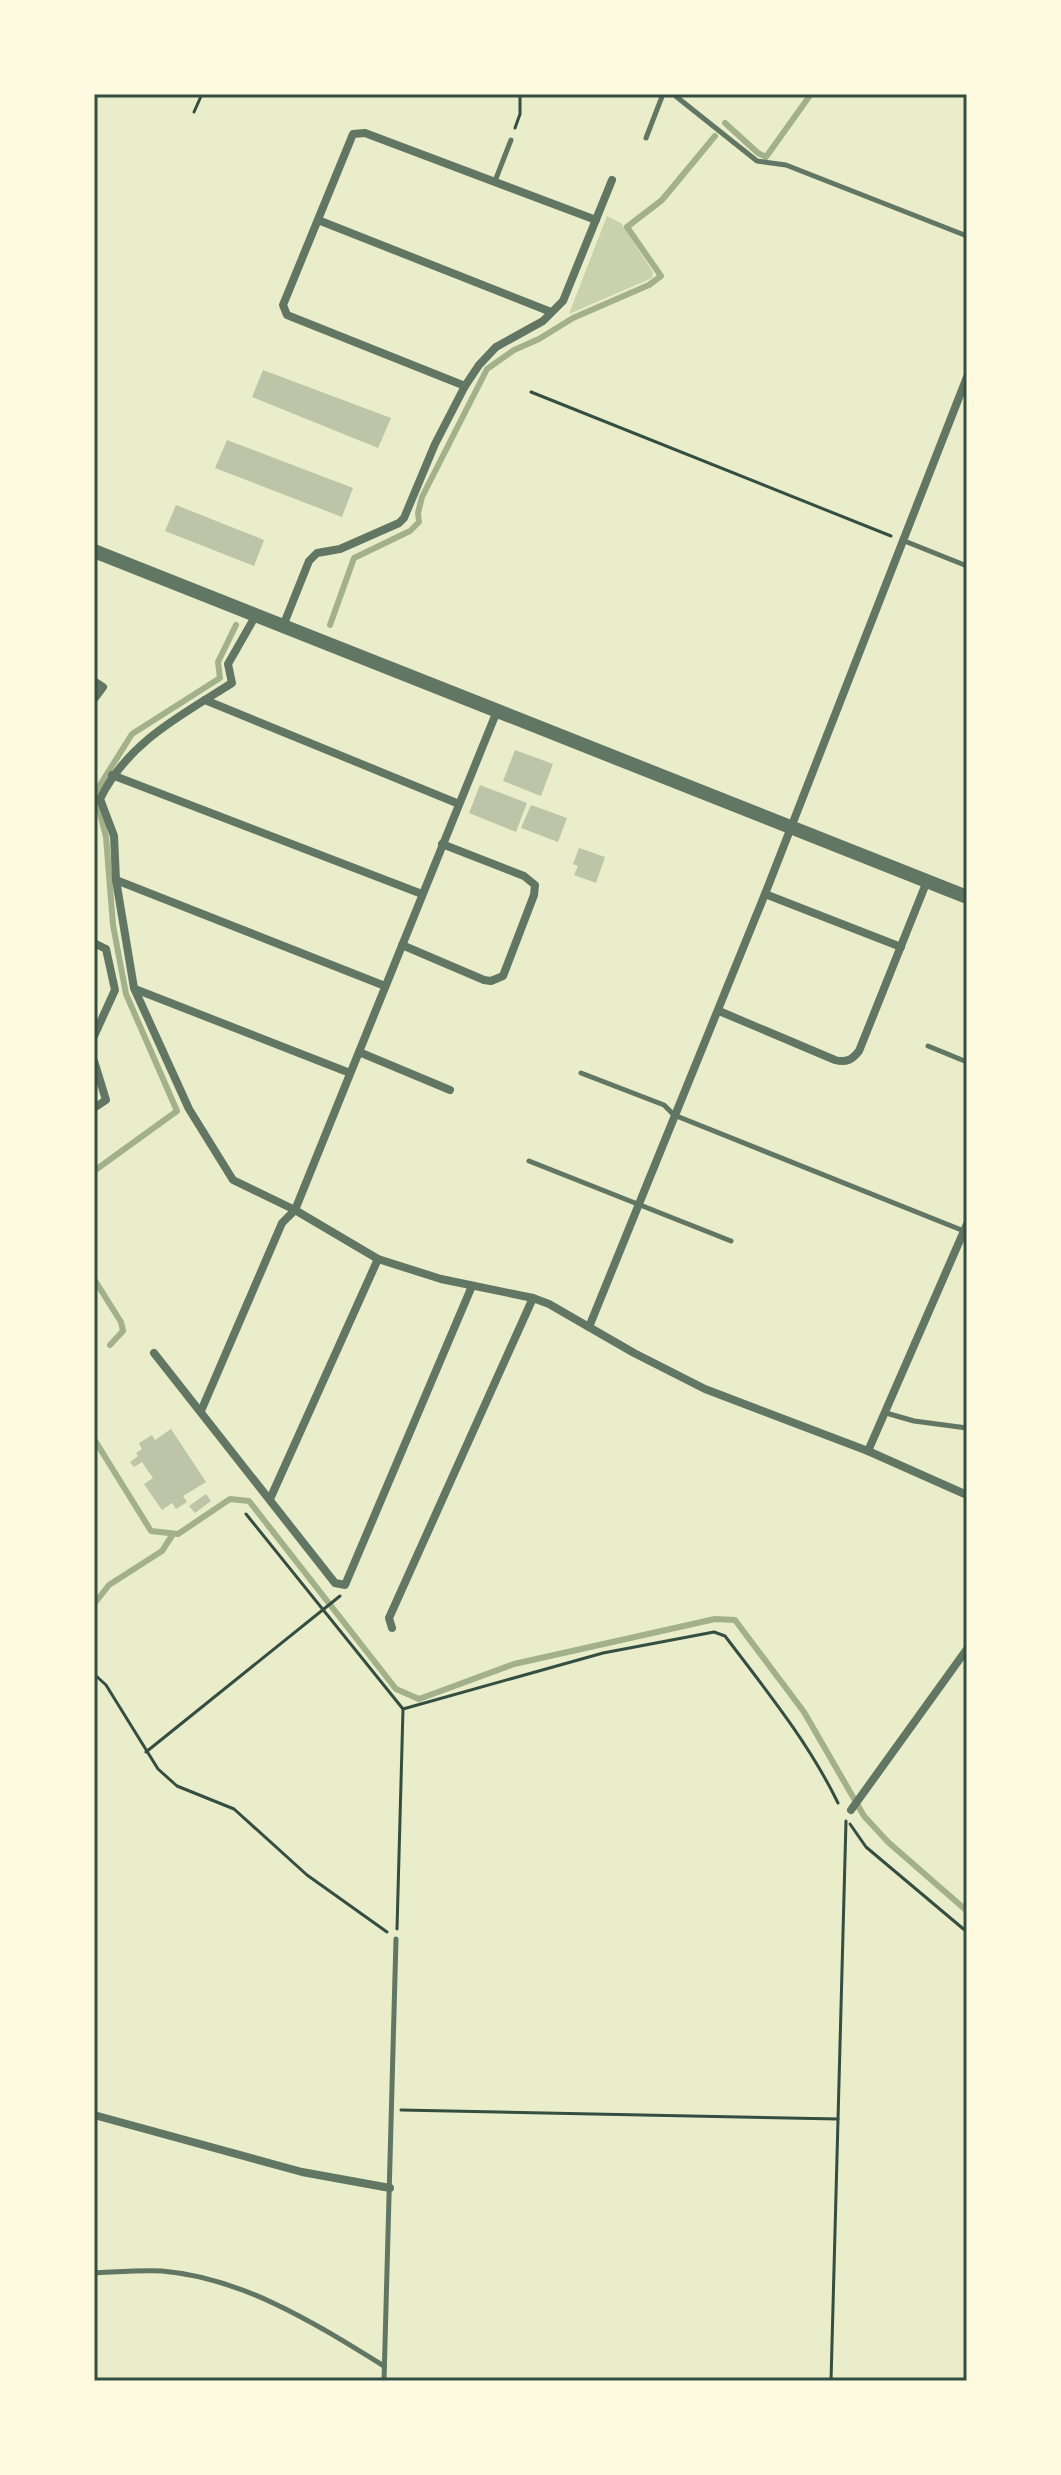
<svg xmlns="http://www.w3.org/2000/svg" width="1061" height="2475" viewBox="0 0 1061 2475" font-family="'Exo 2',sans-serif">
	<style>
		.green { fill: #cad2ad }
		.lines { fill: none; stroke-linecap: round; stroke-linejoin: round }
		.stream { stroke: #a3b18a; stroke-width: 6 }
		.building { fill: #bcc5a7 }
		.path { stroke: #344e41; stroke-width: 3 }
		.service { stroke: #617663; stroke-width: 5 }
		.minor { stroke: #617663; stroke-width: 8 }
		.tertiary { stroke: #617663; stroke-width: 14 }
		.neatline { fill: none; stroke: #344e41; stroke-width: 3 }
	</style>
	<rect width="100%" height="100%" fill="#e9edc9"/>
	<polygon class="green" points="607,216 621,223 653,272 652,278 569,314"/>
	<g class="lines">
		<g class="stream">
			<polyline points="725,123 758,153 766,157 811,94"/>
			<polyline points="330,625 354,558 410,531 419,522 418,513 422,497 487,369 514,350 539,339 573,318 649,285 661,276 627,227 662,200 715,136"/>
			<polyline points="94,1171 177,1111 126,994 113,925 106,837 95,793 132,734 220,678 218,662 236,625"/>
			<polyline points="94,1279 121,1322 123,1331 110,1345"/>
			<polyline points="94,1439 151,1531 178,1534 230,1499 249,1501 396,1689 419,1699 514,1664 715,1619 735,1620 804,1712 864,1816 888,1842 967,1911"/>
			<polyline points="94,1604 109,1585 162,1551 173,1534"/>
		</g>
	</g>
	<g class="building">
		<polygon points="263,370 391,418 378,448 252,397"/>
		<polygon points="227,440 353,488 342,517 215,468"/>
		<polygon points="176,505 264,540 254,566 165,531"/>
		<polygon points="515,750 553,764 541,796 503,781"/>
		<polygon points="480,785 527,803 516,832 469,813"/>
		<polygon points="531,805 567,818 558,842 521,828"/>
		<polygon points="579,848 605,857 596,883 574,875 578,866 573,864"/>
		<polygon points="171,1429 206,1482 183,1496 187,1502 176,1509 172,1503 162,1510 144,1484 153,1478 142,1462 134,1467 130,1462 138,1456 136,1453 142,1449 139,1443 152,1435 155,1440"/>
		<polygon points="206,1494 211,1501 195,1513 189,1506"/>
	</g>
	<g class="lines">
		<g class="path">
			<polyline points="194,112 202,94"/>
			<polyline points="515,128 520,114 520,94"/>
			<polyline points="531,392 891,536"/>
			<path d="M246,1514l157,195 200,-56 111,-21 11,4c41,54 84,107 113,167"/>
			<polyline points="94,1674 106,1685 158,1769 177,1786 234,1809 307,1875 387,1932"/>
			<polyline points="146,1752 340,1596"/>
			<polyline points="850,1824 866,1847 967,1932"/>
			<polyline points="397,1929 403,1709"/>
			<polyline points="401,2110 838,2119"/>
			<polyline points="831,2381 846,1821"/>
		</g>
		<g class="service">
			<polyline points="673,94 757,161 786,165 967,236"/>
			<polyline points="646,138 663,94"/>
			<polyline points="495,181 511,140"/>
			<polyline points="902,540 967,566"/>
			<polyline points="928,1046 967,1062"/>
			<polyline points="581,1073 664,1105 674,1115 964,1231"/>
			<polyline points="529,1161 731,1241"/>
			<polyline points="886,1413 914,1421 967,1428"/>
			<path d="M94,2273c23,-1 46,-3 68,-2 82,7 154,53 222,95"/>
			<polyline points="384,2381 396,1939"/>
		</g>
		<g class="minor">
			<polyline points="318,220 551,312"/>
			<polyline points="465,386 287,315 283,305 353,134 365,133 596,220"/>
			<path d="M256,615l-28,49 4,19c-52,33 -104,59 -132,116l14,37 2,44 18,108 55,121 44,71 62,30 83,49 63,20 92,19 16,6 85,49 71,36 163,62 99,44"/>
			<polyline points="283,626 309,561 317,553 340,549 399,523 404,518 435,444 465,386 479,365 496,347 543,321 563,301 612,180"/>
			<polyline points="94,681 103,687 94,699"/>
			<polyline points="205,700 459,804"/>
			<polyline points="112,775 422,894"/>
			<polyline points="116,880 385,986"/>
			<polyline points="765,894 901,947"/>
			<polyline points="94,943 106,949 115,990 94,1036"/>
			<polyline points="402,945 484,980 491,981 503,976 534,895 535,885 524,876 442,844"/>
			<polyline points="135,989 350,1073"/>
			<path d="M719,1011l116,49c11,3 17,0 24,-9l68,-170"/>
			<polyline points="359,1052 450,1090"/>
			<polyline points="94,1061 106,1100 94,1108"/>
			<polyline points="589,1327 765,894 967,377"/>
			<polyline points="154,1353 335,1583 345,1585 472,1286"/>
			<polyline points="201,1411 282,1223 295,1210 497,711"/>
			<polyline points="868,1451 967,1224"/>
			<polyline points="270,1499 378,1259"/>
			<polyline points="392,1628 389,1618 533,1298"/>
			<polyline points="851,1810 967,1649"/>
			<polyline points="94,2115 302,2172 390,2188"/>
		</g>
		<polyline class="tertiary" points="94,551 967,897"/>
	</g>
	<rect width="1061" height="2475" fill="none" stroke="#fefae0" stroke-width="192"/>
	<rect x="96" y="96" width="869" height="2283" class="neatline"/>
</svg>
